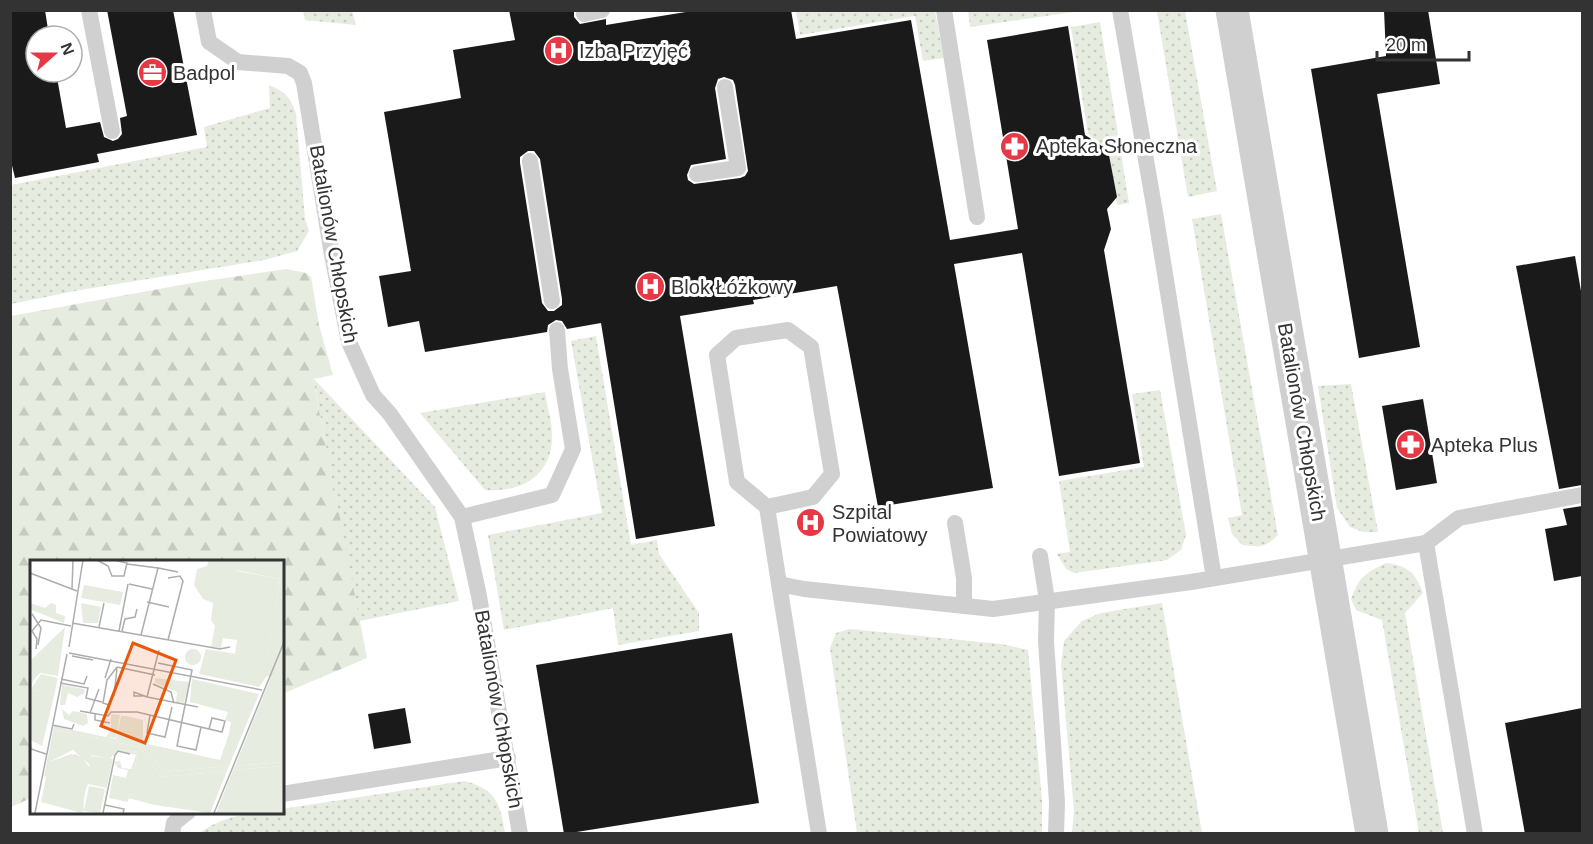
<svg xmlns="http://www.w3.org/2000/svg" width="1593" height="844" viewBox="0 0 1593 844" font-family="Arial,sans-serif">
	<style>
		.grass { fill: url(#grass-dots) }
		.forest { fill: url(#forest-firs) }
		.building { fill: #1a1a1a; fill-rule: evenodd }
		.lines { fill: none; stroke-linecap: round; stroke-linejoin: round }
		.service { stroke: #d0d0d0; stroke-width: 16 }
		.tertiary { stroke: #d0d0d0; stroke-width: 33 }
		.labels { text-anchor: middle; stroke-width: 6; stroke-linejoin: round; paint-order: stroke }
		.poi-label { font-size: 20px; fill: #333; stroke: #fff; text-anchor: start }
		.street-label { font-size: 20px; fill: #333; stroke: #fff }
		.inset-road { fill: none; stroke: #adadad; stroke-width: 1.5 }
		.view { fill: #e8590c; fill-opacity: 0.15; stroke: #e8590c; stroke-width: 3 }
		.inset-edge { fill: none; stroke: #333; stroke-width: 3 }
	</style>
	<defs>
		<pattern id="grass-dots" width="8" height="8" patternUnits="userSpaceOnUse" patternTransform="scale(1.5)"><rect width="8" height="8" fill="#e6ecdf"/><path d="M2 2h.1M6 6h.1" fill="none" stroke="#c6cbc0" stroke-width="1.8" stroke-linecap="round"/></pattern>
		<pattern id="forest-firs" width="22" height="20" patternUnits="userSpaceOnUse" patternTransform="scale(1.5)"><rect width="22" height="20" fill="#e6ecdf"/><path d="M5 1l3.5 6h-7zM16 11l3.5 6h-7z" fill="#c6cbc0"/></pattern>
	</defs>
	<rect width="100%" height="100%" fill="#fff"/>
	<g class="grass">
		<polygon points="968,10 1081,10 1081,11 970,27"/>
		<polygon points="303,11 352,11 356,25 305,20"/>
		<polygon points="796,11 935,11 944,58 923,61 915,16 800,35"/>
		<polygon points="1157,11 1185,11 1217,191 1188,197"/>
		<polygon points="1100,22 1129,203 1117,205 1108,150 1088,134 1071,27"/>
		<path d="M269,85c15,6 22,12 27,29l9,105 4,12 -12,20 -33,9 -184,30 -69,14v-119l196,-38 -3,-20 66,-19z"/>
		<path d="M1221,214l57,321c-13,13 -19,12 -36,10l-10,-11 -4,-16 14,-3 -50,-296z"/>
		<polygon points="596,336 631,545 657,540 659,554 699,613 699,631 618,645 613,608 504,630 488,535 602,513 571,341"/>
		<polygon points="313,378 435,507 459,601 359,621"/>
		<polygon points="1351,384 1378,532 1363,532 1350,527 1337,508 1318,386"/>
		<polygon points="1160,390 1186,535 1181,550 1167,560 1074,573 1066,569 1057,554 1070,552 1059,481 1144,467 1132,394"/>
		<path d="M545,392c2,14 7,29 7,43 1,41 -31,58 -67,55l-65,-77z"/>
		<path d="M1386,563c22,3 29,9 37,30l-18,20 38,220h-24l-37,-213 -26,-10 -5,-11c9,-23 13,-25 35,-36z"/>
		<polygon points="1162,603 1202,833 1072,833 1074,810 1061,665 1064,641 1082,621 1101,613"/>
		<polygon points="850,629 1001,644 1028,650 1042,800 1042,833 857,833 830,648 836,633"/>
		<path d="M464,781c32,8 36,22 41,52h-305c22,-18 54,-21 82,-21v-3z"/>
	</g>
	<polygon class="forest" points="286,269 306,273 311,277 319,325 333,375 313,379 367,658 282,694 282,562 32,562 31,798 11,807 11,316 192,283"/>
	<g class="building">
		<polygon points="10,10 45,10 49,36 36,36 36,72 56,72 66,128 100,122 104,137 113,141 118,139 122,134 120,118 127,116 107,10 173,10 197,135 97,154 99,162 15,178 10,157"/>
		<path d="M509,10h65v7l6,7 26,-5v6l92,-15h93l5,29 115,-19 39,220 68,-11 -31,-189 81,-14 17,109 23,15 9,47 -10,12 4,20 -7,21 36,213 -81,13 -37,-223 -68,11 39,224 -115,19 -41,-221 -84,14 1,4 -74,12 35,210 -79,13 -35,-216 -34,6 -5,-8 -6,-1 -8,5 -1,7 -122,20 -6,-31 -31,6 -9,-51 32,-5 -27,-159 77,-14 -8,-48 62,-10zM724,77l9,3 2,5 13,86 -3,5 -5,2 -46,6 -6,-4 -1,-5 4,-10 35,-6 -11,-71 3,-9zM528,151h6l6,8 22,140v6l-8,6h-6l-6,-8 -22,-140v-6z"/>
		<polygon points="1384,10 1428,10 1440,84 1377,94 1420,347 1359,358 1311,69 1386,56"/>
		<polygon points="1575,256 1582,297 1582,485 1559,489 1516,266"/>
		<polygon points="1423,399 1437,483 1396,490 1382,406"/>
		<polygon points="1582,506 1582,576 1554,581 1545,529 1567,525 1563,509"/>
		<polygon points="732,633 759,803 564,834 536,665"/>
		<polygon points="405,708 411,743 374,749 368,714"/>
		<polygon points="1582,708 1582,834 1525,834 1505,723"/>
	</g>
	<g class="lines">
		<g class="service">
			<polyline points="89,10 112,131"/>
			<polyline points="203,10 209,42 238,62 288,66 300,73 304,83 332,255 349,342 373,395 390,414 462,517 479,596 520,834"/>
			<polyline points="944,10 977,217"/>
			<polyline points="1120,10 1155,212 1214,578"/>
			<polyline points="584,14 602,10"/>
			<polyline points="530,161 552,301"/>
			<polyline points="697,174 738,168 725,87"/>
			<polyline points="767,507 737,482 717,355 736,338 788,330 811,347 832,474 813,497 767,507 779,584"/>
			<polyline points="462,517 552,495 573,449 560,369 557,330"/>
			<polyline points="955,523 964,578 964,606"/>
			<polyline points="1426,543 1475,834"/>
			<polyline points="1040,556 1047,600 1046,641 1057,802 1056,834"/>
			<polyline points="282,794 508,758"/>
			<polyline points="172,834 174,823 188,812"/>
			<polyline points="819,834 779,584 804,589 993,609 1191,582 1426,543 1459,518 1582,495"/>
		</g>
		<polyline class="tertiary" points="1232,10 1372,834"/>
	</g>
	<defs>
		<symbol id="hospital-disc" viewBox="-11 -11 22 22"><circle r="9.5" fill="#e63946" stroke="#fff"/><path d="M-5-5h3v3.5h4V-5h3V5h-3V1.5h-4V5h-3Z" fill="#fff"/></symbol>
		<symbol id="office-disc" viewBox="-11 -11 22 22"><circle r="9.5" fill="#e63946" stroke="#fff"/><path d="M-6-3h4V-5.5h4V-3h4V5H-6ZM-1-4.5V-3h2v-1.5ZM-6 0V1H6V0Z" fill="#fff"/></symbol>
		<symbol id="pharmacy-disc" viewBox="-11 -11 22 22"><circle r="9.5" fill="#e63946" stroke="#fff"/><path d="M-2-6h4v4h4v4h-4v4h-4v-4h-4v-4h4Z" fill="#fff"/></symbol>
	</defs>
	<g fill-rule="evenodd">
		<use href="#hospital-disc" x="542" y="34" width="33" height="33"/>
		<use href="#office-disc" x="136" y="56" width="33" height="33"/>
		<use href="#pharmacy-disc" x="998" y="130" width="33" height="33"/>
		<use href="#hospital-disc" x="634" y="270" width="33" height="33"/>
		<use href="#pharmacy-disc" x="1394" y="428" width="33" height="33"/>
		<use href="#hospital-disc" x="794" y="506" width="33" height="33"/>
	</g>
	<g class="labels">
		<g class="poi-label">
			<text x="579" y="58">Izba Przyjęć</text>
			<text x="173" y="80">Badpol</text>
			<text x="1036" y="153">Apteka Słoneczna</text>
			<text x="671" y="294">Blok Łóżkowy</text>
			<text x="1431" y="452">Apteka Plus</text>
			<text x="832" y="519">Szpital<tspan x="832" dy="23">Powiatowy</tspan></text>
		</g>
		<g class="street-label">
			<text transform="translate(334 244) rotate(80)" y="7">Batalionów Chłopskich</text>
			<text transform="translate(1302 422) rotate(80)" y="7">Batalionów Chłopskich</text>
			<text transform="translate(499 709) rotate(80)" y="7">Batalionów Chłopskich</text>
		</g>
	</g>
	<g transform="translate(30 560)">
		<rect width="254" height="254" fill="#fff"/>
		<path d="M179,0h12l17,11 42,8 -13,81 -32,-6 2,-14 -14,-2 -2,10 -10,-1 4,-21 -4,-6 2,-17 -10,-4 -9,-14 3,-16 10,-3zM54,25l39,7 -3,13 -39,-7zM0,43l15,5 6,-5 5,2v8l9,3 -1,7 -34,-14zM51,43l20,4 -3,16h-15zM125,118l34,4 -5,21 -8,-1 1,-10 -22,-9zM81,154l9,1 -4,23 -10,-1 5,-7zM24,166l88,19 21,27 66,-6 -2,5 -66,6 -22,-30 -84,-17 -5,32 26,-8 13,13 3,-11 21,3 -12,54 5,-25 -18,-4 -5,12 1,16 -34,-38 -6,3zM88,189l20,3 -10,50 -19,-4 4,-23 13,3 2,-8 -10,-2 -4,-6 6,-1 2,7 9,1 5,-14 -16,-4 -8,6zM253,202v4l-50,4 2,-4z" fill="#e6ecdf"/>
		<path d="M191,0h62v202l-48,4 36,-89 -4,-1 -8,11 -60,-13 7,-25 61,10 13,-80 -58,-12zM35,67l-7,49 -18,-3 -7,8 -2,8 23,7 -12,50 -12,-6v-79zM155 97a8 8 0 1 1 16 0a8 8 0 1 1-16 0ZM162,119l67,15 -30,72 -66,6 -21,-27 -84,-17 58,11 5,-23h6l16,4v23l77,17 9,-26 2,-12 -6,-2 3,-8 -38,-10zM32,125l22,4 1,4 -8,4 -9,-4 -3,12h-5zM32,149l7,6 4,-4 14,3 1,9 -5,3 -19,-7zM25,170l84,17 22,30 66,-6 -17,42 -55,-8 -27,-7 10,-46 -20,-3 -8,10 -18,-4 -2,10 -17,-15 -24,12zM253,206v47h-67l17,-43z" fill="#e6ecdf"/>
		<path d="M11,114l17,4 -4,18 -23,-7zM41,194l11,3 7,10 -7,46 -41,-11 8,-40zM64,197l16,3 -4,25 -16,-2zM59,226l16,3 -5,24 -16,-2z" fill="#e6ecdf"/>
		<path class="inset-road" d="M67,0l11,6 4,10h12l3,-13 -13,-3M97,4l31,4M0,13l47,18M138,18l12,-2 3,5 -15,59M99,24l23,5M42,29l1,-29M117,42l22,5M2,54l9,14 -3,17M42,63l148,26 10,-2M69,67l5,-24M89,71l9,-47M92,71l3,-12 10,-2 2,-8M111,75l17,-67 20,4M39,87l14,-87M6,89l1,-10 -5,-8 9,-11 30,6M129,90l-12,47 51,10M39,93l193,37M42,96l21,4M128,103l34,7 -1,5M87,107l38,8M161,115l-14,71 19,4 5,-23M75,118l6,-19M31,119l23,5 3,-8M30,123l28,5 -2,10 16,4M123,124l18,8 3,11M84,136l3,-28M113,136h-9v-4l13,5M81,140l-2,5 -6,-2 4,-23 10,-13M50,151l28,5 3,-4h26l85,20 3,-11 -13,-3 -3,11M60,153l9,-24M65,154v6l15,3M120,155l-3,18 18,4 7,-30M22,165l20,4 2,-5M0,181l1,8 15,5M75,245l19,4 -1,4M5,253l32,-159M73,253l12,-58 3,-4 12,3M184,253l70,-171"/>
		<path class="view" d="M103,83l43,17 -31,83 -44,-17z"/>
		<rect width="254" height="254" class="inset-edge"/>
	</g>
	<rect width="1593" height="844" fill="none" stroke="#333333" stroke-width="24"/>
	<g transform="translate(54 54) rotate(69)"><circle r="28" fill="#ffffff" stroke="#adadad" stroke-width="1.5"/>
	<path d="M0-4.5L10 22L0 15L-10 22Z" fill="#e63946"/>
	<text y="-9" font-size="16" font-weight="bold" text-anchor="middle" fill="#333333">N</text>
	</g>
	<path d="M1377 51v9h92v-9" fill="none" stroke="#333333" stroke-width="3"/>
	<text x="1386" y="51" font-size="18" fill="#333333" stroke="#ffffff" stroke-width="4.5" paint-order="stroke">20 m</text>
</svg>
